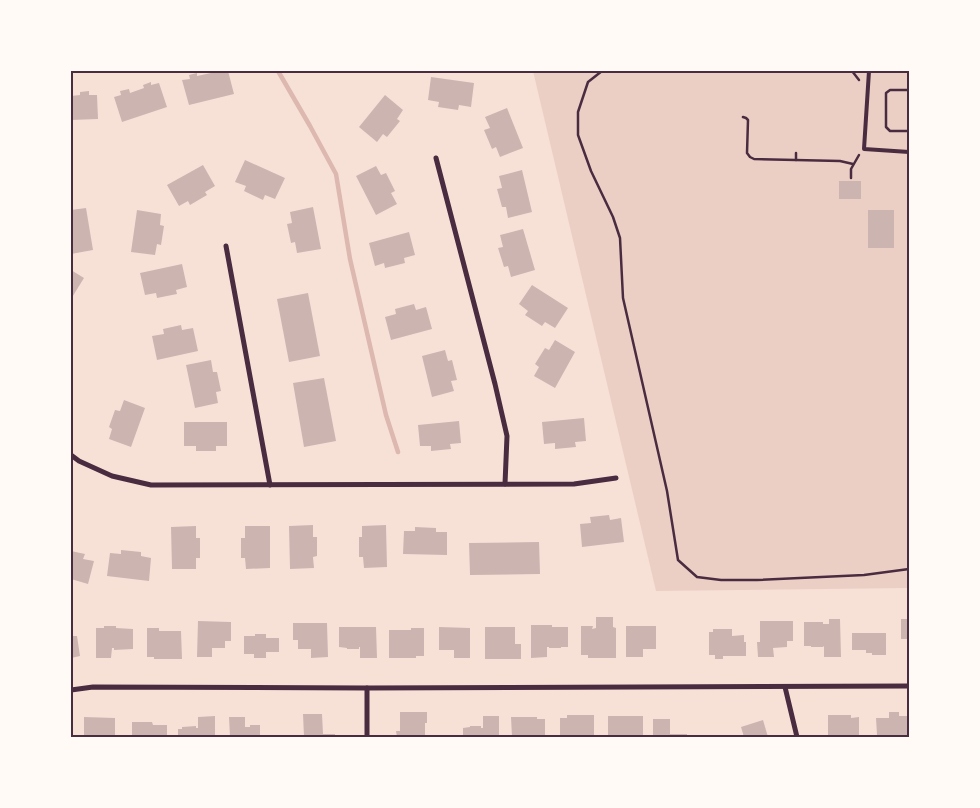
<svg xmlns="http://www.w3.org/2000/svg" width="980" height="808" viewBox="0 0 980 808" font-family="'Exo 2',sans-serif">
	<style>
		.green { fill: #ebcfc5 }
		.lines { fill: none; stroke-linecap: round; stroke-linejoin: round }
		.stream { stroke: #dcb8b0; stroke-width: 4.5 }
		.building { fill: #ccb4b1 }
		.path { stroke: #4a2c40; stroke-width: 2.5 }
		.service { stroke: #4a2c40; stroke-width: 4 }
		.minor { stroke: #4a2c40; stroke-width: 5 }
		.neatline { fill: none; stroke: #4a2c40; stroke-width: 2 }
	</style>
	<rect width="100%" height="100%" fill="#f7e1d7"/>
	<polygon class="green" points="533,71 909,71 909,588 656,591"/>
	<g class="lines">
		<polyline class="stream" points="278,71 310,126 336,174 350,259 386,415 398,452"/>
	</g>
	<g class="building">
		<polygon points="210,71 228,71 234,94 189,105 182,80 190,79 189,75 197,73 197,76 211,73"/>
		<polygon points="431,77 474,83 471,107 459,105 458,110 438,107 439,102 428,100"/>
		<polygon points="151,82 151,85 159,83 167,107 122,122 114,97 121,95 120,91 129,89 130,93 144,88 143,85"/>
		<polygon points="89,91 89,95 97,95 98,119 71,120 71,96 80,95 80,92"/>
		<polygon points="385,95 403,110 397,119 400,121 387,137 383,134 377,142 359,127"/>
		<polygon points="507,108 523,148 500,157 496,147 492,149 484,130 490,128 485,117"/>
		<polygon points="245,160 285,178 275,199 265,195 263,200 244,191 246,186 235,182"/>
		<polygon points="203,165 215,186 205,192 207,195 190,205 188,201 179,206 167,185"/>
		<polygon points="376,166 381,175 386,173 395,191 391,193 397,204 376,215 356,176"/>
		<polygon points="522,170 532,212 508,218 506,207 502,207 497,189 502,188 499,176"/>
		<rect x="839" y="181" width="22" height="18"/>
		<polygon points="313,207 321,249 297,253 295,242 291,243 287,224 292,223 290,212"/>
		<polygon points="86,208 93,250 71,254 71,210"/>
		<polygon points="137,210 161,214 160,225 164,226 161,245 157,244 155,255 131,252"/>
		<rect x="868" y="210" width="26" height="38"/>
		<polygon points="523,229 535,270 511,277 508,266 504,267 498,248 503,247 500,235"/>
		<polygon points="409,232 415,255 404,258 405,263 385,268 384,263 375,266 369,243"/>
		<polygon points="182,264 187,287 176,290 177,294 157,298 156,293 145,295 140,273"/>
		<polygon points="71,270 84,278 71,299"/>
		<polygon points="532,285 568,308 555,328 545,322 542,326 525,315 528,311 519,304"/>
		<polygon points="308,293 320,356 289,362 277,299"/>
		<polygon points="414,304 416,310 426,307 432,329 391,340 385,317 396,314 395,309"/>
		<polygon points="181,325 182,330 193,328 198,351 157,360 152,336 164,334 163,329"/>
		<polygon points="555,340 575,352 555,388 534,376 539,367 535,364 545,348 549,350"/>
		<polygon points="445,350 448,361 452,360 457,380 451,381 454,391 432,397 422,356"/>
		<polygon points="211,360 213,372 217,372 221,391 216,392 218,403 195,408 186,365"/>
		<polygon points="324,378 336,441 304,447 293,383"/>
		<polygon points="124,400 145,408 131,447 109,439 112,429 109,427 115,410 120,411"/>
		<polygon points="584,418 586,441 575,442 576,447 555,449 555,443 544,444 542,422"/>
		<polygon points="459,421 461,443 450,444 451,449 431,451 431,446 420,446 418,425"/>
		<polygon points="184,422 227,422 227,446 216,446 216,451 196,451 196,446 184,446"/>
		<polygon points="609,515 610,520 621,518 624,542 582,547 580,524 591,523 590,517"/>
		<polygon points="313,525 313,537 317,537 317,556 313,557 314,568 290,569 289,526"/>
		<polygon points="386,525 387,567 364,568 363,557 359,557 359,537 362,537 362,526"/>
		<polygon points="196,526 196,538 200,538 200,558 196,558 196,569 172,569 171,527"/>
		<polygon points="245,526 270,526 270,568 246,569 245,558 241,558 241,538 245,538"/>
		<polygon points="415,527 436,528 436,532 447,532 447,555 403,554 404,531 415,531"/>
		<polygon points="539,542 540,574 470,575 469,543"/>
		<polygon points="121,550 141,552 141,556 151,558 149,581 107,576 110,553 121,554"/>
		<polygon points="71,551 85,554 83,559 94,561 88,584 71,579"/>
		<polygon points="596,617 613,617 613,627 616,628 616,658 588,658 588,655 581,655 581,626 593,626 592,629 596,628"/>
		<polygon points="829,619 840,619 841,657 824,657 824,646 823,647 811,647 811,646 804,646 804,622 823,622 823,624 829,624"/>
		<rect x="901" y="619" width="8" height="20"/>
		<polygon points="198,621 231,622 231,641 225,641 225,648 212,648 212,657 197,657"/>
		<polygon points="760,621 793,621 793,641 787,641 787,647 773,648 774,657 758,657 757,642 760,642"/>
		<polygon points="293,623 327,623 328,657 311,658 311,649 298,649 298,640 293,640"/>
		<polygon points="531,625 552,625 552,627 568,627 568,647 561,647 561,648 549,648 549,647 547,647 547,657 531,658"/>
		<polygon points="104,626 116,626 116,628 133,629 133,649 114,650 114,648 112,648 111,658 96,658 96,628 104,628"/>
		<polygon points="626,626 656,626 656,649 643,649 643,657 626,657"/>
		<polygon points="339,627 376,627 377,658 360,658 360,647 359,647 359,649 347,649 347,648 339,647"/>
		<polygon points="439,627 470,628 470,658 454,658 454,650 439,650"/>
		<polygon points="485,627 515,627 515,644 521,644 521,659 485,659"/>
		<polygon points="147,628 159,628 159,631 181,631 182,659 154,659 154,657 147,657"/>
		<polygon points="411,628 424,628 424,656 416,656 416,658 389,658 389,630 411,630"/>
		<polygon points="713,629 732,629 732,636 744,635 744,642 746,642 746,656 723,656 723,659 715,659 715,655 709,655 709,632 713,632"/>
		<polygon points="852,633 886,633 886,655 872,655 872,653 866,653 866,650 852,650"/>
		<polygon points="255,634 266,634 266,638 279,638 279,652 266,652 266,658 254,658 254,654 244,654 244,636 255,636"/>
		<polygon points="71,636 77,636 80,656 71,658"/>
		<polygon points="400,712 427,712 427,723 425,723 425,737 397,737 396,731 400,731"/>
		<polygon points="889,712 899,712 899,716 909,716 909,736 877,735 876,718 889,718"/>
		<polygon points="303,714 322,714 323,734 335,734 335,737 304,737"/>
		<polygon points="567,715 594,715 594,737 560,737 560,718 567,718"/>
		<polygon points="828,715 851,715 851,718 859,717 859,737 828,737"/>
		<polygon points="215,716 215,737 178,737 178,729 182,729 182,727 196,726 196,728 198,728 198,717"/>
		<polygon points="483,716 499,716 499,737 463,737 463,728 470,727 470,726 481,726 481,728 483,728"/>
		<rect x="608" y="716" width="35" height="21"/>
		<polygon points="84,717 115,718 115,737 84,737"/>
		<polygon points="229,717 245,717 245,727 250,727 250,725 260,725 260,737 230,737"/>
		<polygon points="511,717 537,717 537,719 545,719 545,737 512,737"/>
		<polygon points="653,719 670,719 670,734 687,734 687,737 653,737"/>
		<polygon points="763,720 768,737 744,737 741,727"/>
		<polygon points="132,722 152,722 153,725 167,725 167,737 132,737"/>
	</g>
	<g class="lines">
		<g class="path">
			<polyline points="602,71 588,82 578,112 578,135 591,171 613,217 620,238 623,298 667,491 678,560 697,577 721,580 757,580 864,575 909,569"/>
			<polyline points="852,71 859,80"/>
			<polyline points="909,90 890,90 886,93 886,127 890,131 909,131"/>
			<polyline points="743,117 746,118 748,120 747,153 750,157 754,159 840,161 853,164"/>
			<polyline points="796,160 796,153"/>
			<polyline points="851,178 851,169 859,155"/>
		</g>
		<polyline class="service" points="869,71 864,149 909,152"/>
		<g class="minor">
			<polyline points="436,158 495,384 507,436 505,484"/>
			<polyline points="226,246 270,485"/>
			<polyline points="71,455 79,461 112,476 151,485 574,484 616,478"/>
			<polyline points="785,687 797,737"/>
			<polyline points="71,690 93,687 367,688 909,686"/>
			<polyline points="367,737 367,688"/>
		</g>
	</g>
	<rect width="980" height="808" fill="none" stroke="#fffaf5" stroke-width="145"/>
	<rect x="72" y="72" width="836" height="664" class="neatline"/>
</svg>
